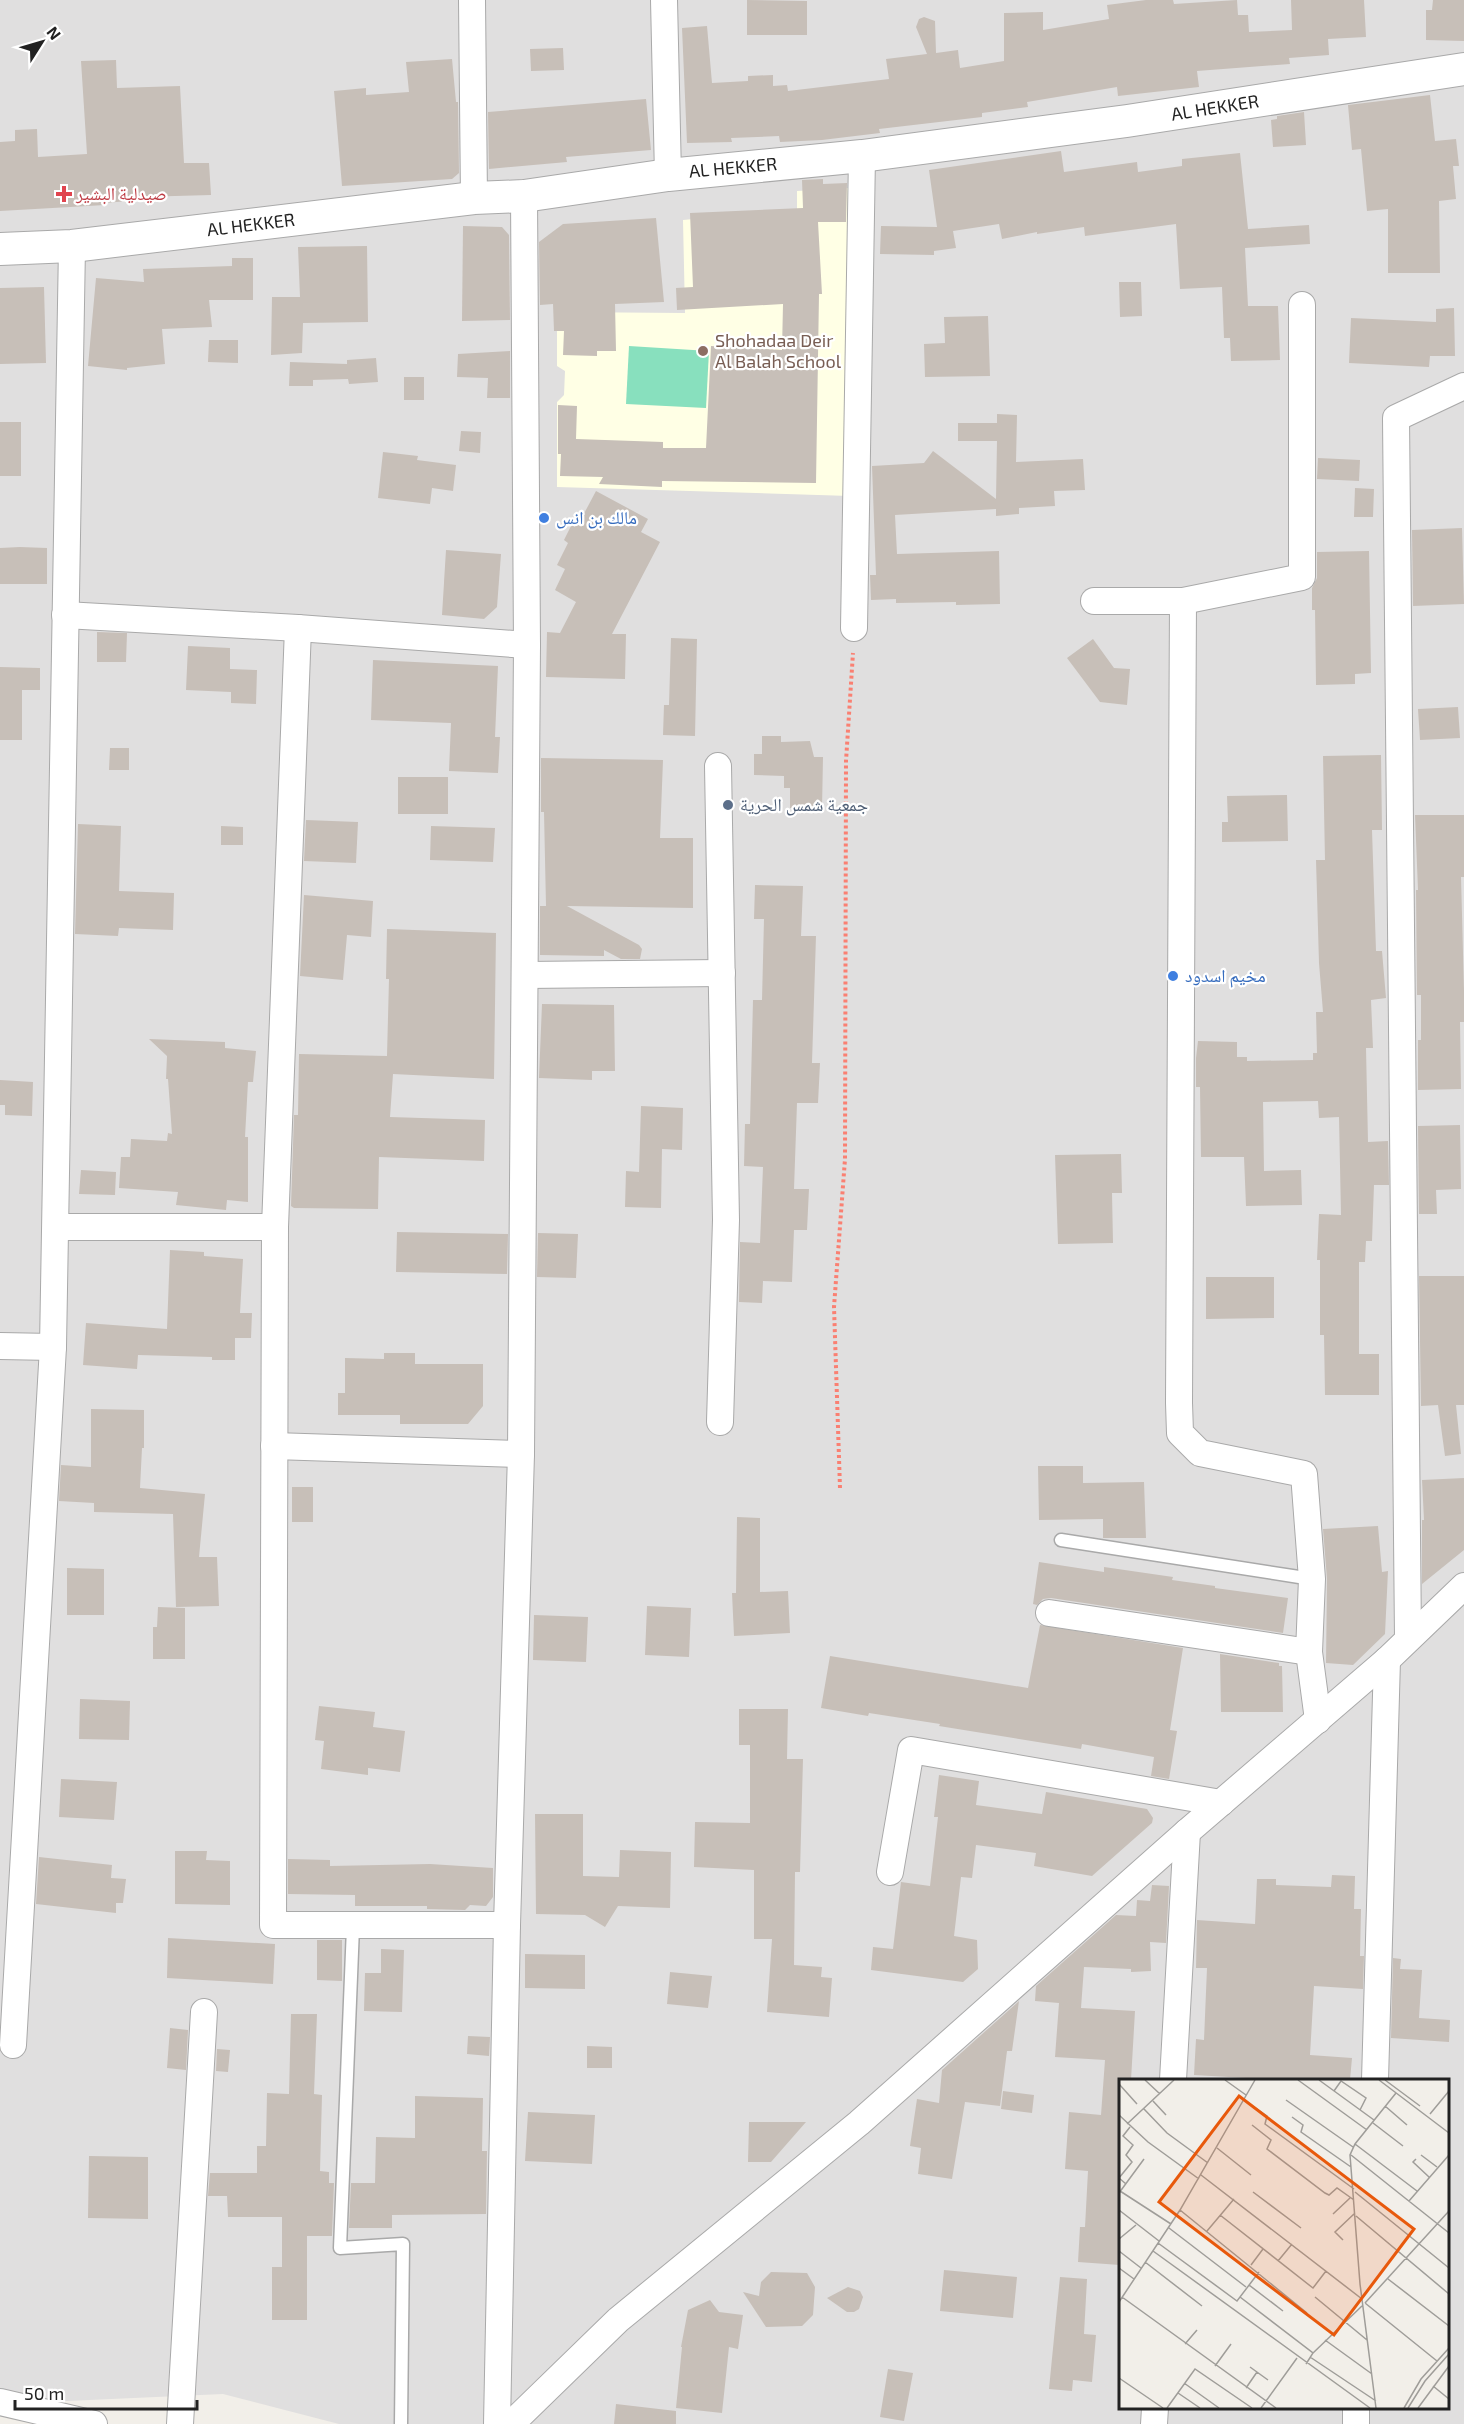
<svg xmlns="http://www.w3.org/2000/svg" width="1464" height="2424" viewBox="0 0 1464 2424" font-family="'Exo 2','Noto Naskh Arabic',sans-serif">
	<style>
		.residential { fill: #e0dfdf; fill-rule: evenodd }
		.education { fill: #ffffe5 }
		.pitch { fill: #88e0be }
		.building { fill: #c7bfb8 }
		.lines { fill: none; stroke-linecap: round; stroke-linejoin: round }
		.service-casing { stroke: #a9a9a9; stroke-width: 15 }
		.minor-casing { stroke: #a9a9a9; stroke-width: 28 }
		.tertiary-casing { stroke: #a9a9a9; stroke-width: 34 }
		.path { stroke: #fa8072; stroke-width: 4; stroke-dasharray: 3 3; stroke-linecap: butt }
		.service { stroke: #fff; stroke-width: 12 }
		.minor { stroke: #fff; stroke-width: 26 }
		.tertiary { stroke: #fff; stroke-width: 32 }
		.health-dot { fill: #e0444e; stroke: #fff; stroke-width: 2 }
		.education-dot { fill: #8d6e63; stroke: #fff; stroke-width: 2 }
		.shop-dot { fill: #3f7fe0; stroke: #fff; stroke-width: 2 }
		.service-dot { fill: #5c6f8a; stroke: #fff; stroke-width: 2 }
		.labels { text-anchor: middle; stroke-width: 4.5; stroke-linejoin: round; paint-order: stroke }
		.street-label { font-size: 18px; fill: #222; stroke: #fff }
		.health-label { font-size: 18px; fill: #be3a42; stroke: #fff; text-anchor: start }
		.education-label { font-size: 18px; fill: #785e54; stroke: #fff; text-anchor: start }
		.shop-label { font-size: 18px; fill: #366cbe; stroke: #fff; text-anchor: start }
		.service-label { font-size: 18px; fill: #4e5e75; stroke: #fff; text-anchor: start }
		.inset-road { fill: none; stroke: #9f9d99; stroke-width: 1.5 }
		.view { fill: #e8590c; fill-opacity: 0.15; stroke: #e8590c; stroke-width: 3 }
		.inset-edge { fill: none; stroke: #222; stroke-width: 3 }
	</style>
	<rect width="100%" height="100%" fill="#f2efe9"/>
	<path class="residential" d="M0,0h1464v2424h-1125l-116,-30 -223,10zM1120,2080h328v328h-328z"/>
	<polygon class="education" points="849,188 850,496 557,487 557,402 564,395 565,371 557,366 557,312 685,313 683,220 797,209 797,191"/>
	<polygon class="pitch" points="629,346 709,351 706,408 626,404"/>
	<g class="building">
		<polygon points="747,0 807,1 807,35 747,35"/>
		<polygon points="1146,0 1173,0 1174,4 1237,0 1238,15 1248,15 1249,32 1292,30 1291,0 1364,0 1366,37 1328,39 1329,55 1289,58 1290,64 1197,71 1199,87 1118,96 1117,87 1027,102 1028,107 982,113 982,117 879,129 880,133 822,140 780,142 779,136 731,138 732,142 687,143 682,28 707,26 712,83 748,81 748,76 773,75 773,86 787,85 788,91 889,79 886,59 927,54 916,27 919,19 924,17 935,21 936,53 958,50 960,68 1004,61 1004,13 1043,12 1043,30 1109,19 1107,5"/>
		<polygon points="1433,0 1464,0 1464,41 1426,40 1426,10 1432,10"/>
		<polygon points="563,48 564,70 531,71 530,49"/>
		<polygon points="452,59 456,102 458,102 459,173 452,179 342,186 334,91 366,88 366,95 409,92 406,62"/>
		<polygon points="116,60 117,88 180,86 184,163 209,163 211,195 139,197 139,200 105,203 105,205 0,211 0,142 15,141 15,130 37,129 38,157 87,154 81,61"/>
		<polygon points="1430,95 1435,141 1456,139 1459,166 1453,166 1456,199 1439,201 1440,273 1388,273 1388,209 1367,211 1361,149 1352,150 1348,105"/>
		<polygon points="646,99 651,150 566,157 567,162 489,169 488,112"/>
		<polygon points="1304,112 1306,145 1273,147 1271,120 1277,119 1277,116"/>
		<polygon points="1061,151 1064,172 1137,162 1138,172 1182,166 1182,159 1240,153 1248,229 1309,225 1310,244 1245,248 1248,306 1278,306 1280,360 1231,361 1230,338 1224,338 1222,287 1180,289 1176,224 1085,236 1084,227 1037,234 1037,232 1002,239 999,224 953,231 956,248 934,251 934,255 880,254 881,226 937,227 929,170"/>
		<polygon points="823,179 823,184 847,183 846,222 818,222 822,294 819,294 816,483 662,481 662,487 599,484 603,477 560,476 561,454 558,454 558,405 577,406 576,439 663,442 663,448 706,448 711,346 782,350 783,304 677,310 676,288 693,287 690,213 803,208 802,180"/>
		<polygon points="656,218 664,302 615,304 616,351 597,351 597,356 563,355 564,331 554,331 553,304 540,305 539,242 563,224"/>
		<polygon points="463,226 502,227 509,235 510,320 462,321"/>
		<polygon points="367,246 368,322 303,323 302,353 271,355 272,297 300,297 298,247"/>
		<polygon points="232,258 253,258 253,300 209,300 212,327 162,329 165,364 127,368 127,370 88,366 96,278 144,282 143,269 232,266"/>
		<polygon points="1119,282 1141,282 1142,316 1120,317"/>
		<polygon points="44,287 46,363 0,364 0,288"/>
		<polygon points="1454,308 1455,356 1430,356 1429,367 1349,363 1351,318 1436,322 1436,309"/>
		<polygon points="988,316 990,376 925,377 924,344 945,343 944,317"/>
		<polygon points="209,340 238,340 238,363 208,362"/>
		<polygon points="510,351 510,398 487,398 488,378 457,377 458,354"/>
		<polygon points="376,358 378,382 349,384 348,379 313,380 313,386 289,386 290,362 347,364 347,360"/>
		<rect x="404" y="377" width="20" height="23"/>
		<polygon points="997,414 1017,415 1016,462 1083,459 1085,490 1054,491 1055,506 1019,508 1019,514 996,516 996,509 895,515 897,554 999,551 1000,604 956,605 956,602 896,603 896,599 871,600 870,575 876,575 872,466 924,463 933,451 996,499 997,441 958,441 958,423 997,423"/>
		<rect x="0" y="422" width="21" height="54"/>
		<polygon points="461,431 481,432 480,453 459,451"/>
		<polygon points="383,452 418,456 417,460 456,465 453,491 432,488 430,504 378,498"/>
		<polygon points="1318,458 1360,460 1359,481 1317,479"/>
		<polygon points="1355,488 1374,489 1373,517 1354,517"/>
		<polygon points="596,491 648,519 641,532 660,542 612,634 626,634 625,679 546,677 547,632 560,633 576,602 555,590 565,569 557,565 568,543 564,540 574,520 579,523"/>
		<polygon points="1462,528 1464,604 1413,606 1412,530"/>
		<polygon points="20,547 47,548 47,584 0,584 0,548"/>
		<polygon points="446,550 501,554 497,607 484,619 442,615"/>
		<polygon points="1369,551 1371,673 1355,674 1355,684 1316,685 1315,610 1312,610 1312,588 1317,578 1317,552"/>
		<polygon points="97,632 127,633 126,662 97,662"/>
		<polygon points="671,638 697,639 695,736 663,735 664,705 669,705"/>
		<polygon points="1093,639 1114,668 1130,669 1127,705 1100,702 1067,658"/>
		<polygon points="188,646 230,648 230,669 257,670 256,704 231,703 231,692 186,690"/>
		<polygon points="373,660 498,666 495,737 500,737 498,773 449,771 451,723 371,720"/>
		<polygon points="0,667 40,668 40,690 22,690 22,740 0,740"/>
		<polygon points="1458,707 1460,738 1420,740 1418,709"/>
		<polygon points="762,736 781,736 781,742 810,741 814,757 823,757 822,809 790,808 790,788 784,788 784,776 754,775 754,754 762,754"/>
		<polygon points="110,748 129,748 129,770 109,770"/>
		<polygon points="1381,755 1382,830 1372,830 1376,951 1382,951 1386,998 1371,1000 1373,1048 1366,1048 1368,1142 1388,1141 1389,1185 1374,1185 1372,1241 1366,1241 1365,1262 1359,1262 1359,1354 1379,1354 1379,1395 1325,1395 1324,1335 1320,1335 1320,1260 1317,1260 1319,1214 1341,1215 1339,1117 1319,1118 1318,1101 1263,1102 1264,1171 1301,1170 1302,1205 1246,1206 1244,1157 1201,1157 1200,1087 1196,1087 1196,1058 1198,1041 1237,1042 1237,1057 1247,1057 1247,1061 1313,1060 1313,1053 1317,1053 1316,1012 1323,1012 1319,963 1316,860 1325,860 1323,756"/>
		<polygon points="541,758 663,760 660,838 693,838 693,908 567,906 639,945 642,949 640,959 621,959 604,950 604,956 540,955 540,906 546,906 544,812 541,812"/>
		<rect x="398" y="777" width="50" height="37"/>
		<polygon points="1287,795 1288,841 1222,842 1222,822 1228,822 1227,796"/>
		<polygon points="1415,815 1464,815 1464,877 1461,877 1464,991 1464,1022 1460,1022 1461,1089 1418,1090 1418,1040 1421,1040 1421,995 1417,995 1416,890 1418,890"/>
		<polygon points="306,820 358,822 356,863 304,861"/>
		<polygon points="78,824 121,826 119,891 174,893 173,930 119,928 118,936 75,934"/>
		<polygon points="221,826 243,827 243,845 221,845"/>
		<polygon points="431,826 495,828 493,862 430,860"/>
		<polygon points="755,885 803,886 801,936 816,936 812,1063 820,1063 818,1103 797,1103 794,1189 809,1189 807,1230 794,1230 792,1282 763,1281 762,1303 739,1302 740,1242 760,1243 763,1167 744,1166 745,1124 750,1124 753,1000 762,1000 764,919 754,919"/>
		<polygon points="304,895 373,901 371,937 347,935 343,980 300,976"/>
		<polygon points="387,929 496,933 494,1079 393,1074 390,1117 485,1120 484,1161 379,1157 378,1209 294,1208 291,1206 294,1115 298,1115 299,1054 387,1056 389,979 386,979"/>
		<polygon points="542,1004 614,1005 615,1071 592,1071 592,1080 539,1078"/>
		<polygon points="149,1039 225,1042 225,1048 256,1051 253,1082 248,1082 245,1137 248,1137 248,1202 227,1200 226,1210 176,1205 178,1192 119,1188 121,1157 130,1157 131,1139 167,1141 168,1133 172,1134 168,1079 166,1079 167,1056"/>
		<polygon points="0,1080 33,1082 32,1116 5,1115 5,1105 0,1105"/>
		<polygon points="641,1106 683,1108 682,1150 662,1149 661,1208 625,1207 626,1171 639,1172"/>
		<polygon points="1460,1125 1461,1189 1436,1190 1437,1214 1419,1214 1418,1126"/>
		<polygon points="1121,1154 1122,1193 1112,1193 1113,1243 1058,1244 1055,1155"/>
		<polygon points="81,1170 116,1172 115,1195 79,1194"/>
		<polygon points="397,1232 508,1234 507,1274 396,1272"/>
		<polygon points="538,1233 578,1234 576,1278 537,1277"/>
		<polygon points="170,1250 204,1252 204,1256 243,1259 240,1313 252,1313 251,1338 235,1338 235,1360 212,1360 212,1357 138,1355 137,1369 83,1365 86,1323 167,1329"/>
		<polygon points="1419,1276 1464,1276 1464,1405 1456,1405 1461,1454 1445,1456 1438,1405 1421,1406"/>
		<polygon points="1206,1277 1274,1277 1274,1318 1206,1319"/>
		<polygon points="384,1353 415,1353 415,1364 483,1364 483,1406 468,1424 400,1424 400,1415 338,1415 338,1393 345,1393 345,1358 384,1359"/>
		<polygon points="91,1409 144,1410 144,1448 142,1448 140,1488 205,1494 199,1557 217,1557 219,1606 176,1607 173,1514 94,1512 94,1503 59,1501 61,1465 91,1467"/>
		<polygon points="1038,1466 1083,1466 1083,1483 1144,1482 1146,1538 1103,1538 1103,1519 1039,1520"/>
		<polygon points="1464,1478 1464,1550 1422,1584 1422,1520 1424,1520 1422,1480"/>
		<rect x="292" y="1487" width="21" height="35"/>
		<polygon points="737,1517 760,1518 760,1592 788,1591 790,1633 734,1636 732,1593 736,1593"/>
		<polygon points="1378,1526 1382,1572 1388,1571 1385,1634 1353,1665 1326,1663 1327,1579 1323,1529"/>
		<polygon points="1039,1562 1104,1572 1104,1567 1173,1577 1172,1580 1215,1586 1215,1588 1288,1598 1283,1633 1051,1598 1043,1599 1037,1605 1033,1604"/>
		<polygon points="67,1568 104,1569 104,1615 67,1615"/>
		<polygon points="647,1606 691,1608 689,1657 645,1655"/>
		<polygon points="158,1607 185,1608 185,1659 153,1659 153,1627 157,1627"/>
		<polygon points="534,1615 588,1617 586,1662 533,1660"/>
		<polygon points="1040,1625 1183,1648 1170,1730 1177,1731 1169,1779 1151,1776 1154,1757 1082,1744 1081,1749 939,1726 940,1724 869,1713 868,1716 821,1708 830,1656 1028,1688"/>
		<polygon points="1220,1654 1279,1663 1279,1666 1282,1666 1283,1712 1221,1712"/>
		<polygon points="80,1699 130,1701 129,1740 79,1739"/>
		<polygon points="319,1706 375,1712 373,1727 405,1731 400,1772 368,1768 368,1775 321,1769 324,1741 315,1740"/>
		<polygon points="739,1709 788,1709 787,1759 803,1759 800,1872 795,1872 794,1965 822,1967 821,1977 832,1978 829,2017 767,2012 772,1939 754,1939 754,1870 694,1867 695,1822 750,1823 750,1745 739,1745"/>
		<polygon points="939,1775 979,1781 976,1805 1042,1814 1046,1792 1147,1809 1153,1818 1152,1823 1092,1876 1034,1866 1036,1853 976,1845 972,1878 961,1877 954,1936 977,1940 978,1969 963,1982 871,1970 873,1947 893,1949 901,1882 930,1886 938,1817 934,1817"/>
		<polygon points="61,1779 117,1782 114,1820 59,1817"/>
		<polygon points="535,1814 583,1814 583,1876 619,1877 620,1850 671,1852 670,1908 618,1906 605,1927 585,1915 536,1914"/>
		<polygon points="175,1851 207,1851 206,1860 230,1861 230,1905 175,1904"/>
		<polygon points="39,1857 112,1865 111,1878 126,1879 123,1903 116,1903 116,1913 36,1904"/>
		<polygon points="288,1859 330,1860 330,1866 430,1864 493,1868 493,1897 486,1906 470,1905 465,1910 427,1909 427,1906 355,1906 355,1895 288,1894"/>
		<polygon points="1332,1875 1355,1876 1354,1909 1361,1909 1360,1956 1364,1956 1363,1989 1314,1986 1310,2055 1352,2058 1350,2080 1281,2080 1194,2075 1196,2039 1204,2040 1207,1968 1196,1968 1197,1920 1255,1924 1257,1879 1276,1879 1276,1885 1331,1887"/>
		<polygon points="1152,1885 1169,1886 1166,1943 1150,1942 1151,1971 1131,1972 1131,1969 1084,1967 1081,2008 1135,2011 1131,2080 1120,2080 1120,2265 1078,2262 1080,2227 1085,2227 1088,2171 1065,2169 1069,2112 1101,2115 1105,2060 1055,2057 1059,2003 1035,2001 1036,1986 1116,1915 1136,1916 1137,1900 1150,1901"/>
		<polygon points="168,1938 275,1944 273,1984 167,1978"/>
		<polygon points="317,1940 342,1940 342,1981 317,1980"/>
		<polygon points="381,1949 404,1950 402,2012 364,2011 365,1973 381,1973"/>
		<polygon points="525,1954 585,1955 585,1989 525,1988"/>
		<polygon points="1393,1958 1401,1959 1400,1969 1422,1970 1419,2018 1450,2020 1449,2042 1391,2038"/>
		<polygon points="670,1972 712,1976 708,2008 667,2004"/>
		<polygon points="1019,2001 1012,2051 1007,2051 1000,2106 965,2102 952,2179 918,2174 921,2148 910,2146 917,2099 939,2103 942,2070"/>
		<polygon points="291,2014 317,2014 314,2094 322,2095 320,2171 329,2172 329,2183 334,2183 332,2236 307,2236 307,2320 272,2320 272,2267 282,2267 282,2217 228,2217 227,2196 208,2196 210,2173 257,2173 257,2146 266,2146 267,2093 289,2094"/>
		<polygon points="170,2028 188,2030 186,2070 167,2068"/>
		<polygon points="468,2036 490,2037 489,2056 467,2054"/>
		<polygon points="587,2046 612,2047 612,2068 587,2068"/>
		<polygon points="217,2049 230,2050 228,2072 216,2071"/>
		<polygon points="1003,2091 1034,2095 1032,2113 1001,2109"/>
		<polygon points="415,2096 483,2098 482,2151 487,2151 486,2214 392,2215 392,2228 349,2228 351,2183 375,2183 376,2137 415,2138"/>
		<polygon points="528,2112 595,2115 592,2164 525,2161"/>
		<polygon points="749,2122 806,2122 771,2162 748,2162"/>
		<polygon points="89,2156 148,2157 148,2219 88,2218"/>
		<polygon points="944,2270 1017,2277 1013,2318 940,2311"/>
		<polygon points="771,2272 807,2273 815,2287 813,2315 802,2326 766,2327 743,2292 759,2296 761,2282"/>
		<polygon points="1060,2277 1087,2279 1084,2334 1096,2335 1092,2382 1073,2380 1072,2391 1049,2389"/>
		<polygon points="848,2287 860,2291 863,2297 859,2309 854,2312 847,2312 827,2298"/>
		<polygon points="710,2300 719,2312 743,2315 738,2349 729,2347 722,2413 676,2408 682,2347 681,2347 688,2310"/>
		<polygon points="888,2369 913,2373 904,2421 880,2417"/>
		<polygon points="616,2404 676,2411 676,2424 614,2424"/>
	</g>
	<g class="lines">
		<defs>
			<g id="service">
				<polyline points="1061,1540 1312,1579"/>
				<polyline points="353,1927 340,2248 403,2244 401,2424"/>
			</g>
			<g id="minor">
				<polyline points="472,0 474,198"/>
				<polyline points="664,0 668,175"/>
				<polyline points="1302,305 1302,577 1183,601 1179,1403 1180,1433 1200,1453 1304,1474 1312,1579 1309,1652 1318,1720"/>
				<polyline points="1094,601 1183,601"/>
				<polyline points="65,615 298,628 527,645"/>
				<polyline points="298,628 275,1227 273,1925 507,1925"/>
				<polyline points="854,628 862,156"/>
				<polyline points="718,766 726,1220 720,1422"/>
				<polyline points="525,975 722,973"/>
				<polyline points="57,1227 275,1227"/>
				<polyline points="0,1346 53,1347"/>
				<polyline points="274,1446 521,1454"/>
				<polyline points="1049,1613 1309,1652"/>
				<polyline points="1408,1638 1396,418 1464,386"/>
				<polyline points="890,1872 911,1750 1221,1803"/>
				<polyline points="13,2045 53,1347 72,246"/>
				<polyline points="1173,2080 1187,1832"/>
				<polyline points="1375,2080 1387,1660"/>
				<polyline points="0,2402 94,2424"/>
				<polyline points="180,2424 204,2012"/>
				<polyline points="497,2424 507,1925 521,1454 527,645 524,196"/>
				<polyline points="511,2424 618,2320 859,2123 1187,1832 1387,1660 1464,1586"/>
				<polyline points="1154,2424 1155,2408"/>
				<polyline points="1356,2424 1356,2408"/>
			</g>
			<polyline id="tertiary" points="0,249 72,246 474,198 524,196 668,175 862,156 1127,121 1464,69"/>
		</defs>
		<use href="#service" class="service-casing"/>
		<use href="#minor" class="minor-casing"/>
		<use href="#tertiary" class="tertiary-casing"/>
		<polyline class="path" points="840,1488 834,1307 845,1159 846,761 853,653"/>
		<use href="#service" class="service"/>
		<use href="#minor" class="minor"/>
		<use href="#tertiary" class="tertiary"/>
	</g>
	<path class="health-dot" d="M61 185h6v6h6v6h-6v6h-6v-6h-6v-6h6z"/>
	<circle class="education-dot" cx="703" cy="351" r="6"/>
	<g class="shop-dot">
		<circle cx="544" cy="518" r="6"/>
		<circle cx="1173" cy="976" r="6"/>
	</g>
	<circle class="service-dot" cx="728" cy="805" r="6"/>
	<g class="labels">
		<g class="street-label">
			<text transform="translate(1215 108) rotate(-9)" y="6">AL HEKKER</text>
			<text transform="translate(733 168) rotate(-5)" y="6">AL HEKKER</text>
			<text transform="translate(251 225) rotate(-7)" y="6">AL HEKKER</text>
		</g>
		<g class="health-label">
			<text x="76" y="200">صيدلية البشير</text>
		</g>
		<g class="education-label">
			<text x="715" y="347">Shohadaa Deir<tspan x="715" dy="21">Al Balah School</tspan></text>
		</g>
		<g class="shop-label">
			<text x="556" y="524">مالك بن انس</text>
			<text x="1185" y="982">مخيم اسدود</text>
		</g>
		<g class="service-label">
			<text x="740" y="811">جمعية شمس الحرية</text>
		</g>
	</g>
	<g transform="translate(1119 2079)">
		<rect width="330" height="330" fill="#f2efe9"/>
		<path class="inset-road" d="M26,1l15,14M106,1l21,15M179,1l69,50M200,1l55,40M260,1l70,53M266,1l35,26M0,5l18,20M215,12l7,-10 25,17 -6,12M125,21l23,16 -2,8 89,65M167,21l67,47M34,22l13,14M266,27l22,19M25,30l23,24 41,30M311,35l19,-23M0,36l29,27 51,37M173,38l11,8 -2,7 50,35M254,44l30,23M8,45l47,-44M133,46l19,15 -4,9 58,44 4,2 8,-7 17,12M236,65l62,47M98,69l34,27M232,76l98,78M302,76l16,12M297,80l-3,3 16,15M82,96l161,124M7,105l-7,-6 13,-16 -6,-7 7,-10 -10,-9 7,-9M1,112l51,33M134,113l48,36M236,113l94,76M0,114l25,-34M290,122l40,-46M0,131l40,31M61,131l127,103M214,135l17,-16M101,136l93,73 13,-17M237,137l93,78M50,149l77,59M88,152l27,-32M0,160l17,-14M224,161l-8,-8 20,-19M39,164l79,58 22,-29M0,172l22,17M34,172l217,157M159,182l14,-17M26,183l57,44M132,186l12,-16M0,189l15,11M269,200l61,47M130,206l34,26M3,218l154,111M121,218l73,56 -7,11M196,218l52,43M0,223l61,-92 75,-130M246,224l84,-92M246,224l72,58M206,261l47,34M66,265l12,-14M194,274l50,-48M191,278l66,44M96,287l16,-22M131,288l18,13M0,299l44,30M65,304l35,25M314,307l16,13M127,309l11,-16M59,314l22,15M48,329l28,-39 57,39M142,329l36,-50M257,329l-16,-124 -10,-129 5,-11 41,-51M285,329l17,-29 28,-31M289,329l17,-27 24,-27M299,329l31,-42"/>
		<path class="view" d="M120,17l175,133 -80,106 -175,-133z"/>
		<rect width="330" height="330" class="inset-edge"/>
	</g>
	<g transform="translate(42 42) rotate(53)" stroke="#ffffff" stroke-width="4.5" paint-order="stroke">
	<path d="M0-4.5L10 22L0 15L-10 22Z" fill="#222222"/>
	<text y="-9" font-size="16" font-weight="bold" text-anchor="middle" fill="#222222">N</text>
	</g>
	<path d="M15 2400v9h182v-9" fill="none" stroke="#222222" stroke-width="3"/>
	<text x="24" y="2400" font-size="18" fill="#222222" stroke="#ffffff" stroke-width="4.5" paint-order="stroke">50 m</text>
</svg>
